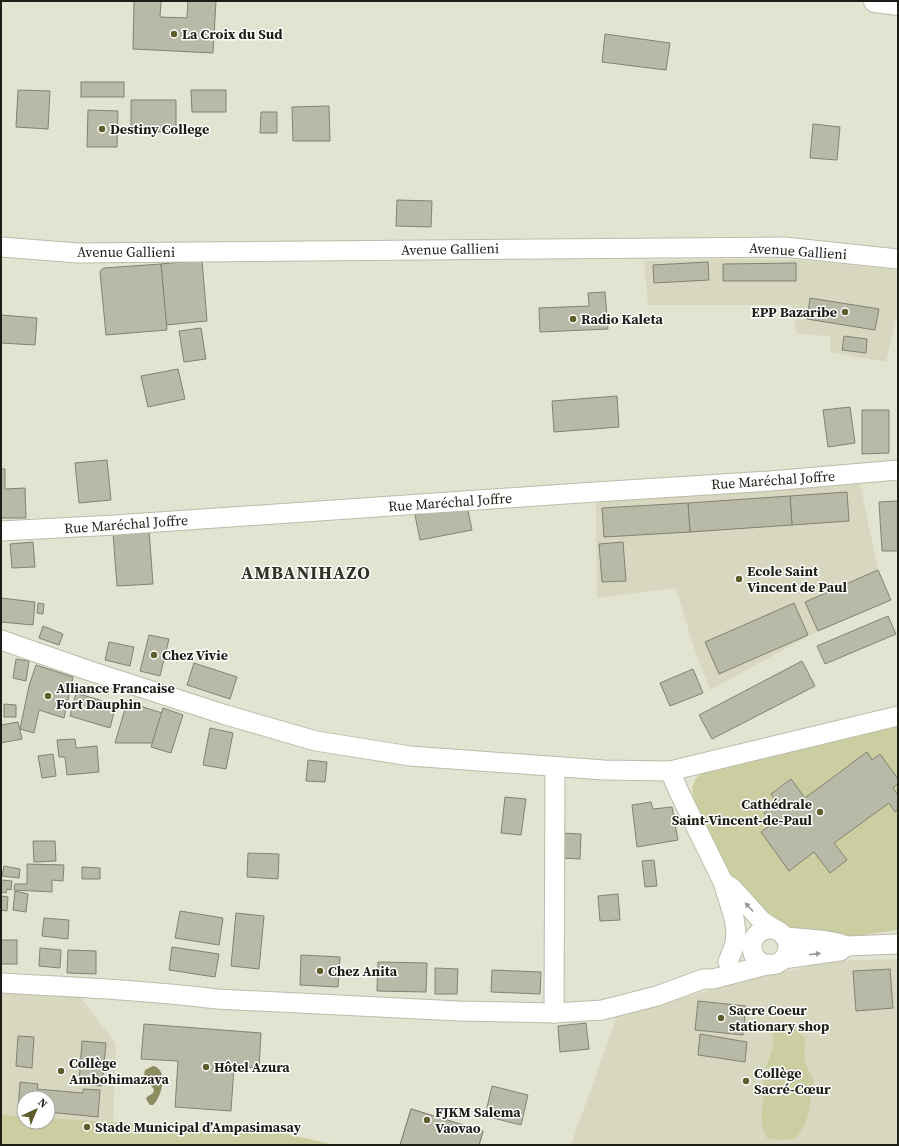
<svg xmlns="http://www.w3.org/2000/svg" width="899" height="1146" viewBox="0 0 899 1146" font-family="'Source Serif 4',serif">
	<style>
		.built { fill: #d7d8bf }
		.green { fill: #cbcea0 }
		.water { fill: #8b8d60 }
		.building { fill: #b8b9a7; stroke: #818271 }
		.lines { fill: none; stroke-linecap: round; stroke-linejoin: round }
		.minor-casing { stroke: #bbbcaa; stroke-width: 21 }
		.major-casing { stroke: #bbbcaa; stroke-width: 24 }
		.minor { stroke: #fff; stroke-width: 19 }
		.major { stroke: #fff; stroke-width: 22 }
		.oneway { fill: #9a9a97 }
		.poi-dot { fill: #5d5e2b; stroke: #fff; stroke-width: 1.5 }
		.labels { text-anchor: middle; stroke-width: 3; stroke-linejoin: round; paint-order: stroke }
		.poi-label { font-size: 14px; font-weight: bold; fill: #1e1e17; stroke: #fff; text-anchor: start }
		.street-label { font-size: 14px; fill: #1e1e17; stroke: #fff }
		.district-label { font-size: 18px; font-weight: bold; letter-spacing: 1px; fill: #333325; stroke: #fff }
	</style>
	<rect width="100%" height="100%" fill="#e2e3d0"/>
	<g class="built">
		<polygon points="716,259 798,260 898,270 898,320 895,320 886,362 830,352 830,336 797,334 791,305 648,305 644,261"/>
		<polygon points="860,484 878,570 891,600 818,631 710,690 693,645 676,588 597,598 596,501"/>
		<polygon points="898,959 898,1145 571,1145 617,1016 750,979 834,961"/>
		<polygon points="1,993 80,997 116,1044 113,1123 48,1118 48,1098 24,1098 24,1116 1,1115"/>
	</g>
	<g class="green">
		<polygon points="898,724 898,930 848,937 796,931 775,920 742,891 720,858 694,804 692,787 696,778 705,772"/>
		<path d="M783,1025l14,5 8,8c0,9 -2,21 2,29 2,5 7,10 7,17 0,4 -3,8 -3,12 -2,17 -4,30 -17,43l-17,1 -10,-2c-8,-13 -5,-26 -4,-40 1,-8 0,-17 2,-25 2,-14 12,-25 7,-39l5,-6z"/>
		<polygon points="1,1115 24,1116 24,1122 48,1122 48,1118 232,1130 276,1132 336,1145 1,1145"/>
	</g>
	<path class="water" d="M153,1066c16,3 9,31 0,39h-3l-4,-6 1,-2 6,-4 1,-3c-4,-8 -12,-10 -9,-20z"/>
	<g class="building">
		<polygon points="134,1 161,1 160,17 187,18 188,1 216,1 213,53 133,49"/>
		<polygon points="605,34 670,43 666,70 602,62"/>
		<rect x="81" y="82" width="43" height="15"/>
		<polygon points="18,90 50,91 48,129 16,127"/>
		<polygon points="191,90 226,90 226,112 192,112"/>
		<polygon points="131,100 176,100 176,132 131,131"/>
		<polygon points="329,106 330,141 293,141 292,107"/>
		<polygon points="88,110 118,111 117,147 87,147"/>
		<polygon points="261,112 277,112 277,133 260,133"/>
		<polygon points="813,124 840,127 837,160 810,158"/>
		<polygon points="397,200 432,201 431,227 396,226"/>
		<polygon points="202,260 207,321 166,325 161,264"/>
		<polygon points="708,262 709,280 654,283 653,265"/>
		<polygon points="796,263 796,281 723,281 723,264"/>
		<polygon points="161,264 167,330 106,335 100,272 101,270 104,268"/>
		<polygon points="605,292 608,329 540,332 539,308 589,306 588,293"/>
		<polygon points="810,298 879,309 875,330 807,319"/>
		<polygon points="1,315 37,318 35,345 1,343"/>
		<polygon points="201,328 206,359 184,362 179,331"/>
		<polygon points="844,336 867,339 866,353 842,350"/>
		<polygon points="178,369 185,399 148,407 141,376"/>
		<polygon points="617,396 619,427 554,432 552,401"/>
		<polygon points="850,407 855,443 828,447 823,410"/>
		<polygon points="862,410 889,410 889,453 862,454"/>
		<polygon points="107,460 111,500 79,503 75,463"/>
		<polygon points="1,469 5,469 5,489 25,488 26,518 1,518"/>
		<polygon points="847,492 849,521 792,525 790,496"/>
		<polygon points="790,496 792,525 690,532 688,503"/>
		<polygon points="898,501 898,551 882,551 879,502"/>
		<polygon points="688,503 690,532 604,537 602,508"/>
		<polygon points="467,506 472,530 420,540 415,515"/>
		<polygon points="149,530 153,584 117,586 113,533"/>
		<polygon points="33,542 35,567 12,568 10,544"/>
		<polygon points="623,542 626,581 602,582 599,544"/>
		<polygon points="878,570 891,600 818,631 805,602"/>
		<polygon points="1,598 35,602 33,625 1,622"/>
		<polygon points="38,603 44,604 43,614 37,613"/>
		<polygon points="794,603 808,635 719,674 705,642"/>
		<polygon points="888,616 896,634 825,664 817,646"/>
		<polygon points="43,626 63,634 59,645 39,638"/>
		<polygon points="149,635 169,639 160,676 140,671"/>
		<polygon points="109,642 134,647 130,666 105,660"/>
		<polygon points="16,659 29,661 26,681 13,678"/>
		<polygon points="802,661 815,686 712,739 699,715"/>
		<polygon points="194,663 237,677 230,699 187,685"/>
		<polygon points="36,665 73,677 64,718 39,710 34,733 20,729 29,686"/>
		<polygon points="693,669 703,693 670,706 660,683"/>
		<polygon points="76,693 116,705 110,728 70,716"/>
		<polygon points="127,702 162,713 153,743 115,743"/>
		<polygon points="4,704 16,705 16,717 4,717"/>
		<polygon points="163,708 183,715 171,753 151,747"/>
		<polygon points="18,722 22,739 1,743 1,725"/>
		<polygon points="210,728 233,733 226,769 203,765"/>
		<polygon points="75,739 76,748 97,746 99,772 67,775 65,757 59,757 57,740"/>
		<polygon points="867,752 872,760 880,754 898,779 898,783 893,788 898,795 898,810 895,812 889,803 834,843 847,860 830,873 814,852 789,871 761,832 772,824 764,813 777,803 771,794 791,779 805,798"/>
		<polygon points="53,754 56,776 42,778 38,756"/>
		<polygon points="308,760 327,762 325,782 306,781"/>
		<polygon points="505,797 526,799 521,835 501,833"/>
		<polygon points="651,802 653,809 672,807 678,840 637,847 632,805"/>
		<polygon points="562,833 581,834 580,859 561,858"/>
		<polygon points="33,841 55,841 56,861 34,862"/>
		<polygon points="248,853 279,854 278,879 247,877"/>
		<polygon points="654,860 657,886 645,887 642,861"/>
		<polygon points="27,864 64,865 63,881 52,880 52,892 14,890 15,884 27,884"/>
		<polygon points="4,866 20,869 19,878 2,876"/>
		<polygon points="82,867 100,868 100,879 82,879"/>
		<polygon points="1,880 12,881 11,890 7,889 6,893 1,892"/>
		<polygon points="15,891 28,894 26,912 13,910"/>
		<polygon points="618,894 620,920 600,921 598,896"/>
		<polygon points="1,896 8,897 7,911 1,910"/>
		<polygon points="180,911 223,918 219,945 175,938"/>
		<polygon points="236,913 264,916 259,969 231,966"/>
		<polygon points="44,918 69,920 68,939 42,936"/>
		<rect x="1" y="940" width="16" height="24"/>
		<polygon points="172,947 219,954 215,977 169,970"/>
		<polygon points="40,948 61,950 60,968 39,966"/>
		<polygon points="68,950 96,951 96,974 67,973"/>
		<polygon points="301,955 340,957 338,987 300,985"/>
		<polygon points="378,962 427,963 426,992 377,991"/>
		<polygon points="435,968 458,969 457,994 435,994"/>
		<polygon points="890,969 893,1008 856,1011 853,971"/>
		<polygon points="492,970 541,972 540,994 491,992"/>
		<polygon points="698,1001 746,1006 743,1035 695,1030"/>
		<polygon points="586,1023 589,1049 560,1052 558,1026"/>
		<polygon points="144,1024 261,1033 259,1068 234,1066 231,1111 175,1107 178,1061 141,1059"/>
		<polygon points="700,1034 747,1042 745,1062 698,1055"/>
		<polygon points="18,1036 34,1037 32,1068 16,1066"/>
		<polygon points="82,1041 106,1043 102,1086 79,1084"/>
		<polygon points="20,1082 38,1084 37,1089 83,1093 83,1089 100,1090 98,1117 48,1112 48,1098 24,1098 24,1110 18,1109"/>
		<polygon points="492,1086 528,1095 521,1125 485,1116"/>
		<polygon points="411,1109 483,1131 479,1145 400,1145"/>
		<polygon points="411,1109 483,1131 479,1145 400,1145"/>
	</g>
	<g class="lines">
		<defs>
			<g id="minor">
				<polyline points="1,247 78,253 784,247 898,259"/>
				<polyline points="1,531 115,525 595,492 770,481 898,470"/>
				<polyline points="1,640 90,671 226,715 316,741 410,756 604,770 670,771 898,716"/>
				<polyline points="670,771 679,792 723,882 734,918 736,932 735,944 728,962"/>
				<polyline points="723,882 732,888 762,921 776,930"/>
				<circle cx="770" cy="947" r="18"/>
				<path d="M785,937c21,2 43,2 62,9l51,-2"/>
				<polyline points="783,959 832,952 840,951 844,948"/>
				<path d="M1,983c72,4 144,7 216,16l242,12 95,2 48,-3 55,-14 46,-17h10l57,-15"/>
				<polyline points="554,1013 555,767"/>
			</g>
			<polyline id="major" points="875,1 898,4"/>
		</defs>
		<use href="#minor" class="minor-casing"/>
		<use href="#major" class="major-casing"/>
		<use href="#minor" class="minor"/>
		<use href="#major" class="major"/>
	</g>
	<defs><path id="oneway-solid" d="M-6-.8H1V-3.2L6.5 0L1 3.2V.8H-6Z"/></defs>
	<g class="oneway">
		<use href="#oneway-solid" transform="translate(749 907) rotate(-133)"/>
		<use href="#oneway-solid" transform="translate(815 954) rotate(-7)"/>
	</g>
	<g class="poi-dot">
		<circle cx="174" cy="34" r="4"/>
		<circle cx="102" cy="129" r="4"/>
		<circle cx="845" cy="312" r="4"/>
		<circle cx="573" cy="319" r="4"/>
		<circle cx="739" cy="579" r="4"/>
		<circle cx="154" cy="655" r="4"/>
		<circle cx="48" cy="696" r="4"/>
		<circle cx="820" cy="812" r="4"/>
		<circle cx="320" cy="971" r="4"/>
		<circle cx="721" cy="1018" r="4"/>
		<circle cx="206" cy="1067" r="4"/>
		<circle cx="61" cy="1071" r="4"/>
		<circle cx="746" cy="1081" r="4"/>
		<circle cx="427" cy="1120" r="4"/>
		<circle cx="87" cy="1127" r="4"/>
	</g>
	<g class="labels">
		<g class="poi-label">
			<text x="182" y="39">La Croix du Sud</text>
			<text x="110" y="134">Destiny College</text>
			<text x="837" y="317" text-anchor="end">EPP Bazaribe</text>
			<text x="581" y="324">Radio Kaleta</text>
			<text x="747" y="576">Ecole Saint<tspan x="747" dy="16">Vincent de Paul</tspan></text>
			<text x="162" y="660">Chez Vivie</text>
			<text x="56" y="693">Alliance Francaise<tspan x="56" dy="16">Fort Dauphin</tspan></text>
			<text x="812" y="809" text-anchor="end">Cathédrale<tspan x="812" dy="16">Saint-Vincent-de-Paul</tspan></text>
			<text x="328" y="976">Chez Anita</text>
			<text x="729" y="1015">Sacre Coeur<tspan x="729" dy="16">stationary shop</tspan></text>
			<text x="69" y="1068">Collège<tspan x="69" dy="16">Ambohimazava</tspan></text>
			<text x="214" y="1072">Hôtel Azura</text>
			<text x="754" y="1078">Collège<tspan x="754" dy="16">Sacré-Cœur</tspan></text>
			<text x="435" y="1117">FJKM Salema<tspan x="435" dy="16">Vaovao</tspan></text>
			<text x="95" y="1132">Stade Municipal d’Ampasimasay</text>
		</g>
		<g class="street-label">
			<text transform="translate(450 249) rotate(-1)" y="5">Avenue Gallieni</text>
			<text transform="translate(798 251) rotate(4)" y="5">Avenue Gallieni</text>
			<text x="126" y="257">Avenue Gallieni</text>
			<text transform="translate(773 480) rotate(-4)" y="5">Rue Maréchal Joffre</text>
			<text transform="translate(450 502) rotate(-4)" y="5">Rue Maréchal Joffre</text>
			<text transform="translate(126 524) rotate(-4)" y="5">Rue Maréchal Joffre</text>
		</g>
		<g class="district-label">
			<text x="306" y="579">AMBANIHAZO</text>
		</g>
	</g>
	<rect width="899" height="1146" fill="none" stroke="#1e1e17" stroke-width="4"/>
	<g transform="translate(36 1110) rotate(44)"><circle r="19" fill="#ffffff" stroke="#a5a5a2"/>
	<path d="M0-3L7 15L0 10L-7 15Z" fill="#5d5e2b"/>
	<text y="-6" font-size="11" font-weight="bold" text-anchor="middle" fill="#1e1e17">N</text>
	</g>
</svg>
